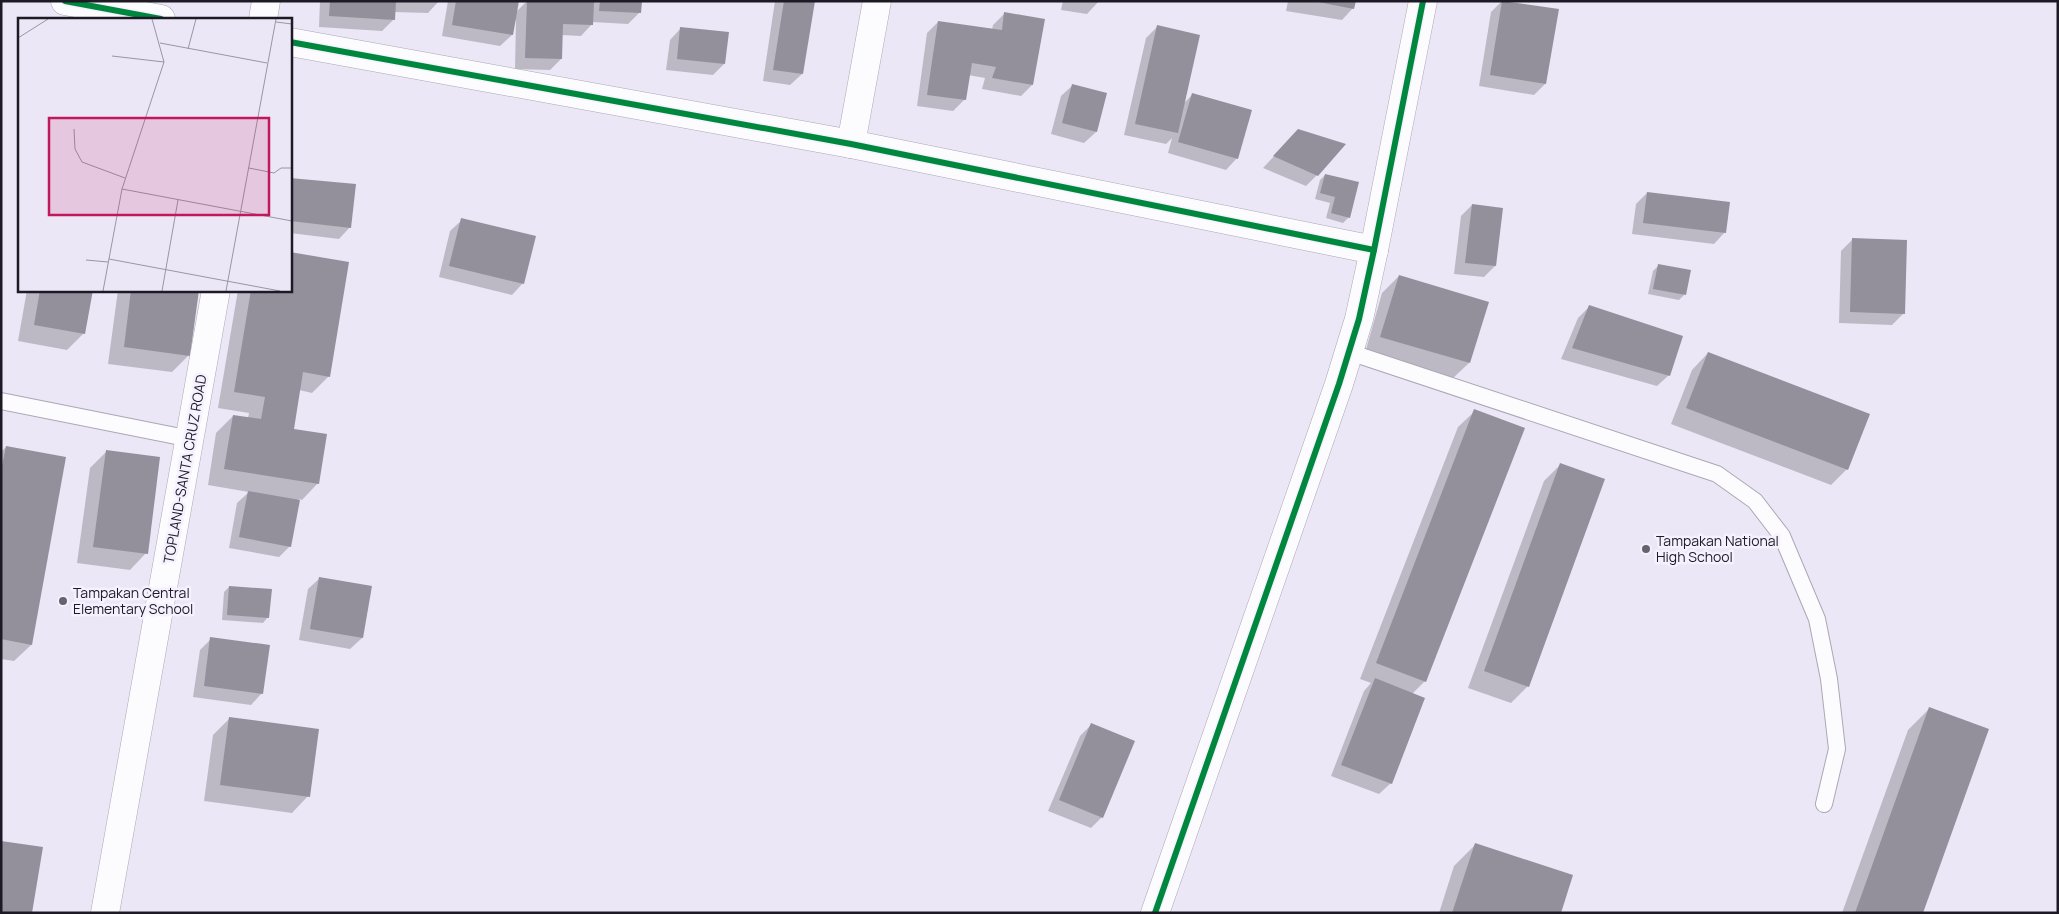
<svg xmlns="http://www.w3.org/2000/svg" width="2059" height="914" viewBox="0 0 2059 914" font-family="Manrope,sans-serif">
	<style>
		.shadow { fill: #0003 }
		.building { fill: #938f9b }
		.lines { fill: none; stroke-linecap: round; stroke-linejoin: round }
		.lane-casing { stroke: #aca7b3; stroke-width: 18 }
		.street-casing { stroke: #aca7b3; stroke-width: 29 }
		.secondary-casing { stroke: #aca7b3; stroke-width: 29 }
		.lane { stroke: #fcfbfe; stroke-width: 16 }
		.street { stroke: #fcfbfe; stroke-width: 28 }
		.secondary { stroke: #fcfbfe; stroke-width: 28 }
		.cycleway-casing { stroke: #f5f1fe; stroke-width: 9 }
		.cycleway { stroke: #00873e; stroke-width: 6 }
		.poi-dot { fill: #66626e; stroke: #f5f1fe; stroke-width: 2 }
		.labels { text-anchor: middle; stroke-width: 5; stroke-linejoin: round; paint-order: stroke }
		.street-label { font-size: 14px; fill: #1e1a25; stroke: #f5f1fe }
		.poi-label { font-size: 14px; fill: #1e1a25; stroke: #f5f1fe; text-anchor: start }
		.inset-road { fill: none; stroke: #9a95a2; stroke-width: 1 }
		.view { fill: #c2185b; fill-opacity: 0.15; stroke: #c2185b; stroke-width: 2.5 }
		.inset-edge { fill: none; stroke: #1e1a25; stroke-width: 2.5 }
	</style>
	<rect width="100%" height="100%" fill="#ece7f6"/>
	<g class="shadow">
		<polygon points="320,1 439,1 428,13 394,12 393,20 382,31 319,27"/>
		<polygon points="448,1 518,1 516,12 527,1 640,1 640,12 628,24 592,22 592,24 581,36 562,35 561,59 550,70 515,69 516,20 514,20 512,35 500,46 442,36"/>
		<polygon points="775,1 813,1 802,74 790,85 763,81"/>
		<polygon points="1063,1 1099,1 1087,14 1061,10"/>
		<polygon points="1288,1 1354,1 1353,8 1342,20 1286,11"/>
		<polygon points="1502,1 1545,84 1534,95 1479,86 1491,12"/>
		<polygon points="1004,14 1032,85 1021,96 982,89 985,78 968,75 965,99 953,111 917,106 927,33 938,22 992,30 993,25"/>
		<polygon points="1157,27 1184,103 1193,94 1237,158 1226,170 1168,153 1172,138 1166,144 1124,135 1146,38"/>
		<polygon points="681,28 724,64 713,75 666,70 670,40"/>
		<polygon points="1073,85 1096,132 1084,143 1051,134 1061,96"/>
		<polygon points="1287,142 1317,175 1306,186 1263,168"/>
		<polygon points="1325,175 1349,217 1343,223 1326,218 1330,203 1315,199 1320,180"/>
		<polygon points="290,179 350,227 339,239 290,233"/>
		<polygon points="1647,193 1725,232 1714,244 1632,234 1636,204"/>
		<polygon points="1472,205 1495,266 1484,277 1454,274 1461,216"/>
		<polygon points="462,220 523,283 512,295 439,277 450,231"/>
		<polygon points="1853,239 1904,313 1892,325 1839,323 1841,251"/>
		<polygon points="290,254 329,376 312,393 299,390 292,430 318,483 302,500 299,499 290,546 279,557 229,548 237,503 249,492 208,485 216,433 233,416 248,418 249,413 218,408 238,290 290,290"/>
		<polygon points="1658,266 1684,295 1679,300 1648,294 1653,271"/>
		<polygon points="1399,276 1469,363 1452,379 1365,353 1382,293"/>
		<polygon points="27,290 92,290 84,333 67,350 18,341"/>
		<polygon points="118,290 197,290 189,355 172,372 108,364"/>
		<polygon points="1590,306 1669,375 1657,386 1561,359 1578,318"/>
		<polygon points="1708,353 1847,469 1831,485 1671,424 1692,370"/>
		<polygon points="1475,411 1425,681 1412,694 1391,783 1379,794 1331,776 1364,691 1371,683 1360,679 1458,427"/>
		<polygon points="6,447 31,645 14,661 1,659 1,452"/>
		<polygon points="107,451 146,553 130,570 77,563 90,468"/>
		<polygon points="1560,465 1528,686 1511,703 1468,688 1544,481"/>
		<polygon points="320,578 362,638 350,649 299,640 308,589"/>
		<polygon points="229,587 268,617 263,623 222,620 224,592"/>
		<polygon points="211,639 262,693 251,705 193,697 200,650"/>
		<polygon points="1929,709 1921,913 1842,913 1908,730"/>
		<polygon points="230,718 308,796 292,813 204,801 213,735"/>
		<polygon points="1091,725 1102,817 1091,828 1048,811 1080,736"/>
		<polygon points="1475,845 1560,913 1439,913 1454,866"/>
	</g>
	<g class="building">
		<polygon points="330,1 396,1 395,20 329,16"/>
		<polygon points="456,1 519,1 513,35 452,25"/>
		<polygon points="527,1 594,1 593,25 563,24 562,59 525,58"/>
		<polygon points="600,1 642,1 641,13 599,11"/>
		<polygon points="784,1 815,1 803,74 773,70"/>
		<polygon points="1313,1 1356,1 1354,9"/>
		<polygon points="1502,1 1559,9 1546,84 1490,75"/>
		<polygon points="1004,12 1045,19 1033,85 992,78 996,67 972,63 966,100 927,95 938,21 1002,30"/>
		<polygon points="1157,25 1200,35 1178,133 1135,124"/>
		<polygon points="680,27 729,32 725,64 677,59"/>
		<polygon points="1072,84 1107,93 1097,132 1062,123"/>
		<polygon points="1192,93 1252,110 1238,159 1178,142"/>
		<polygon points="1298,129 1346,144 1318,176 1273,156"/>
		<polygon points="1325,174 1359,182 1350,218 1331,213 1335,197 1320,193"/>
		<polygon points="290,178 356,184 351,228 290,221"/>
		<polygon points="1647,192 1730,202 1726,233 1643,223"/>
		<polygon points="1472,204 1503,208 1496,266 1465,263"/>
		<polygon points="461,218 536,236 524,284 449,266"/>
		<polygon points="1852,238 1907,240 1905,314 1850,312"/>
		<polygon points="290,252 349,262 330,377 303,372 294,429 327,434 319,484 224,469 233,415 261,419 265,397 234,392 251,290 290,290"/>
		<polygon points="1658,264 1691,270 1686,295 1653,289"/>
		<polygon points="1399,275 1489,302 1470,363 1380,337"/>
		<polygon points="40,290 93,290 85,334 34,325"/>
		<polygon points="131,290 199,290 190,356 124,347"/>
		<polygon points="1589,305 1683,336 1670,376 1572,348"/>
		<polygon points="1708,352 1870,414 1848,470 1686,408"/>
		<polygon points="1474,409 1525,428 1426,682 1376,663"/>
		<polygon points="6,446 66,457 32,645 1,639 1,471"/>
		<polygon points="106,450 160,457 148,554 93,547"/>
		<polygon points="1560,463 1605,479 1529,687 1484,671"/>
		<polygon points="248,491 300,500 291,547 239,537"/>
		<polygon points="319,577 372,586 363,638 310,629"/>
		<polygon points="229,586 272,589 269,618 227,615"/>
		<polygon points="210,637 270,645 263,694 204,686"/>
		<polygon points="1375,678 1425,698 1392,784 1341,765"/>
		<polygon points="1929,707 1989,729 1923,913 1855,913"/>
		<polygon points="229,717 319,729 310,797 220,785"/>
		<polygon points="1091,723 1135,741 1103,818 1059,800"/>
		<polygon points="1,841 43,847 32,913 1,913"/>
		<polygon points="1475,843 1573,875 1561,913 1452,913"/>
	</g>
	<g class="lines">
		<defs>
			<g id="lane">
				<polyline points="1349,352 1717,474 1755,501 1782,536 1817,619 1829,679 1837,749 1824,804"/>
				<polyline points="1,401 191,439"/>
			</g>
			<g id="street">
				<polyline points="65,1 161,19"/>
				<polyline points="290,42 851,144 1374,250 1423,1"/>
				<polyline points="851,144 877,1"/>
				<polyline points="1155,913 1339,384 1359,319 1374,250"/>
			</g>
			<g id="secondary">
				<polyline points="263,19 266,1"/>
				<polyline points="105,913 216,290"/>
			</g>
		</defs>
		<use href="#lane" class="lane-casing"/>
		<use href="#street" class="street-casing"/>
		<use href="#secondary" class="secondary-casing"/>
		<use href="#lane" class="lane"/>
		<use href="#street" class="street"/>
		<use href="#secondary" class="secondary"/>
		<defs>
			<g id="cycleway">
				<polyline points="65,1 161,19"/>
				<polyline points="290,42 851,144 1374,250 1423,1"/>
				<polyline points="1155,913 1339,384 1359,319 1374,250"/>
			</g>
		</defs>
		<use href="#cycleway" class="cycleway-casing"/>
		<use href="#cycleway" class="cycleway"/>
	</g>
	<g class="poi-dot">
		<circle cx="1646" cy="549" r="5"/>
		<circle cx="63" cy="601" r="5"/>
	</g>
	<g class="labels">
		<g class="street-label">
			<text transform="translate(185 469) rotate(-80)" y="5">TOPLAND-SANTA CRUZ ROAD</text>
		</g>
		<g class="poi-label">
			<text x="1656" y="546">Tampakan National<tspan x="1656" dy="16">High School</tspan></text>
			<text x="73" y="598">Tampakan Central<tspan x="73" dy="16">Elementary School</tspan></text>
		</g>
	</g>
	<g transform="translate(18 18)">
		<rect width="274" height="274" fill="#ece7f6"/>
		<path class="inset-road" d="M258,4l16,2M0,20l30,-19M142,25l107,20M170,31l8,-30M94,38l52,6M56,111l1,20 7,13 43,16M231,150l25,5 7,-5h11M104,171l42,-127 -12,-43M91,241l171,32M68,242l22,2M85,273l19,-102 170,32M144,273l16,-91M208,273l50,-272"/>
		<path class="view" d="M31,100h220v97h-220z"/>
		<rect width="274" height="274" class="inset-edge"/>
	</g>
	<rect width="2059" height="914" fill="none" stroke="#1e1a25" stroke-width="5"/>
</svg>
